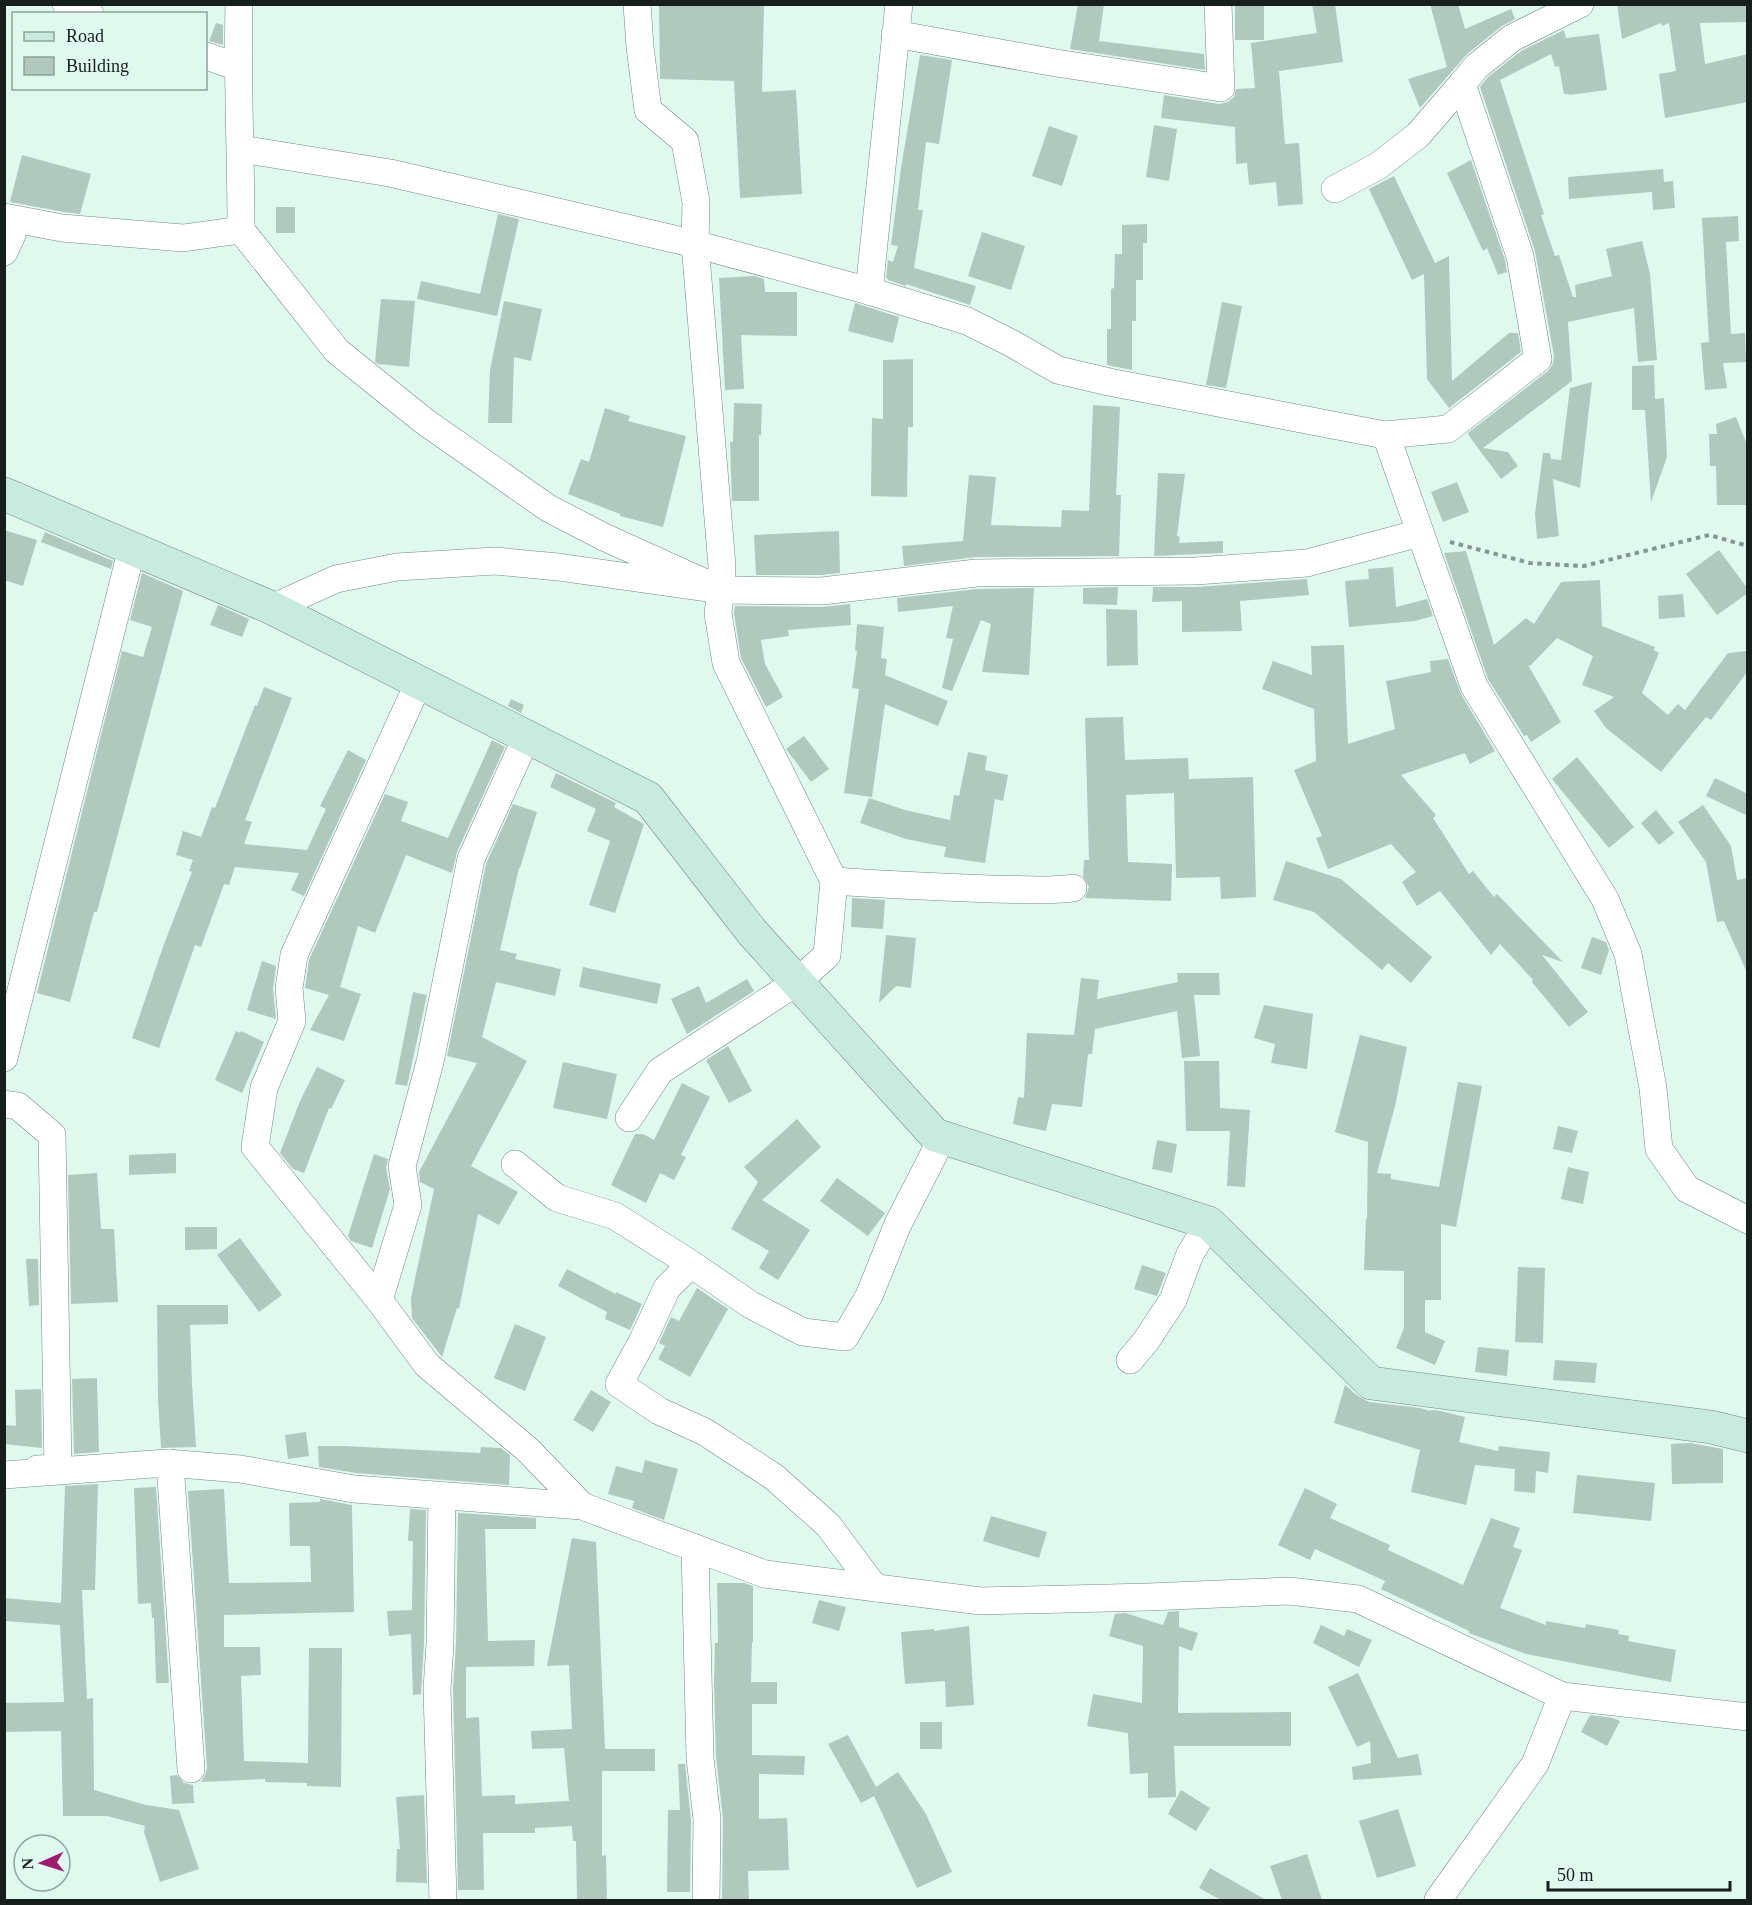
<svg xmlns="http://www.w3.org/2000/svg" width="1752" height="1905" viewBox="0 0 1752 1905" font-family="'Times New Roman',serif">
	<style>
		.building { fill: #b0c8be }
		.lines { fill: none; stroke-linecap: round; stroke-linejoin: round }
		.street-casing { stroke: #72887f; stroke-width: 28 }
		.secondary-casing { stroke: #72887f; stroke-width: 34 }
		.path { stroke: #84968f; stroke-width: 4; stroke-dasharray: 4.5 4.5; stroke-linecap: butt }
		.street { stroke: #fff; stroke-width: 27 }
		.secondary { stroke: #c8eadf; stroke-width: 33 }
	</style>
	<rect width="100%" height="100%" fill="#e0f9ef"/>
	<g class="building">
		<polygon points="659,4 764,4 762,92 796,90 802,194 740,198 734,81 660,79"/>
		<polygon points="1078,4 1104,4 1099,41 1204,54 1205,70 1070,49"/>
		<rect x="1235" y="4" width="29" height="36"/>
		<polygon points="1312,4 1335,4 1343,62 1279,71 1285,144 1299,143 1303,204 1278,206 1276,182 1249,185 1247,163 1236,164 1235,127 1161,118 1164,95 1219,104 1228,102 1234,97 1236,89 1255,88 1251,43 1317,33"/>
		<polygon points="1430,4 1458,4 1465,29 1511,9 1515,19 1502,26 1467,54 1420,108 1408,79 1447,67"/>
		<polygon points="1617,4 1748,4 1748,22 1700,23 1705,64 1748,54 1748,102 1665,118 1659,74 1676,71 1669,23 1662,26 1661,23 1622,39"/>
		<polygon points="216,23 223,25 223,45 209,41"/>
		<polygon points="1564,30 1566,38 1599,34 1607,90 1569,95 1569,94 1564,94 1559,66 1555,67 1551,54 1500,80 1544,214 1541,215 1555,256 1559,255 1573,297 1576,297 1575,285 1612,276 1606,249 1642,241 1650,274 1657,360 1638,362 1634,308 1568,322 1572,381 1483,448 1508,452 1518,466 1501,479 1469,436 1468,433 1548,371 1553,364 1554,356 1535,251 1480,87 1488,77 1521,51"/>
		<polygon points="920,55 952,60 939,144 926,142 918,210 923,210 914,268 976,286 970,305 906,284 906,286 888,280 888,279 886,278 888,260 893,262 898,246 891,245 901,168"/>
		<polygon points="1154,125 1177,129 1169,181 1146,177"/>
		<polygon points="1049,126 1078,136 1062,186 1032,176"/>
		<polygon points="22,155 91,174 80,214 64,212 10,202"/>
		<polygon points="1471,160 1505,260 1507,272 1498,275 1487,248 1483,251 1447,173"/>
		<polygon points="1663,169 1664,182 1673,181 1675,208 1653,210 1652,192 1569,199 1568,177"/>
		<polygon points="1394,176 1435,263 1449,256 1452,381 1509,333 1518,333 1521,352 1449,408 1427,379 1424,274 1412,280 1369,189"/>
		<rect x="276" y="207" width="19" height="26"/>
		<polygon points="498,214 519,219 497,316 417,299 421,281 480,294"/>
		<polygon points="1738,216 1739,241 1726,242 1731,334 1745,333 1746,362 1723,363 1727,388 1705,390 1701,343 1709,342 1702,218"/>
		<polygon points="1147,224 1147,243 1143,243 1143,280 1136,280 1136,321 1132,321 1132,370 1107,365 1107,329 1111,329 1111,289 1114,288 1115,254 1122,254 1122,225"/>
		<polygon points="982,232 1025,246 1011,290 968,276"/>
		<polygon points="754,276 764,279 765,292 797,292 797,336 741,335 744,389 725,390 719,278"/>
		<polygon points="381,299 415,301 409,367 378,364 375,362"/>
		<polygon points="504,301 542,309 531,361 514,357 512,423 488,423 490,370"/>
		<polygon points="1222,302 1242,306 1226,388 1206,385"/>
		<polygon points="855,303 899,317 893,343 848,331"/>
		<polygon points="913,359 913,427 908,427 907,497 871,496 872,418 883,419 883,360"/>
		<polygon points="1654,365 1655,399 1664,398 1667,457 1651,502 1645,410 1632,410 1632,366"/>
		<polygon points="1592,382 1580,488 1553,479 1559,536 1537,539 1535,514 1543,453 1550,453 1551,459 1561,460 1570,388"/>
		<polygon points="734,403 762,404 761,435 759,435 759,501 732,501 730,442 733,442"/>
		<polygon points="1093,405 1120,407 1116,495 1121,495 1119,556 976,557 904,566 902,546 963,541 969,475 996,477 991,525 1061,527 1062,510 1089,511"/>
		<polygon points="605,408 630,416 628,421 686,436 663,527 620,516 620,514 568,494 581,459 589,462"/>
		<polygon points="1736,417 1748,447 1748,505 1717,505 1716,466 1710,466 1709,434 1717,434 1716,424"/>
		<polygon points="1158,473 1185,474 1177,536 1180,537 1179,543 1223,541 1223,553 1154,556"/>
		<polygon points="1457,482 1469,512 1443,522 1431,492"/>
		<polygon points="4,530 37,540 23,586 4,580"/>
		<polygon points="839,531 840,573 821,575 756,575 754,535"/>
		<polygon points="45,532 113,561 111,569 41,542"/>
		<polygon points="1719,550 1748,589 1748,593 1717,615 1686,574"/>
		<polygon points="1466,551 1494,645 1526,618 1534,624 1561,582 1600,580 1602,626 1655,647 1654,650 1659,653 1642,693 1668,715 1678,704 1685,710 1728,653 1748,651 1748,671 1711,720 1706,717 1661,772 1606,728 1594,711 1614,697 1582,685 1593,656 1557,638 1530,666 1528,665 1561,722 1531,742 1527,735 1524,736 1488,679 1444,553"/>
		<polygon points="1393,567 1396,607 1427,599 1433,616 1415,621 1349,627 1345,581 1369,579 1368,569"/>
		<polygon points="142,573 183,591 97,912 94,912 70,1002 37,993 122,651 143,657 152,627 130,620"/>
		<polygon points="1307,579 1309,595 1240,601 1242,631 1182,632 1182,601 1152,602 1153,587 1197,587"/>
		<polygon points="1118,587 1117,605 1083,604 1083,588"/>
		<polygon points="1034,588 1029,675 982,672 991,624 981,620 952,691 942,688 953,639 946,638 953,606 898,612 897,598 977,589"/>
		<polygon points="1683,594 1685,617 1659,619 1658,596"/>
		<polygon points="850,604 851,625 788,630 789,636 761,640 765,664 783,697 766,707 741,658 734,613 735,606 822,607"/>
		<polygon points="218,605 249,619 242,637 210,625"/>
		<polygon points="1106,609 1137,610 1138,665 1107,666"/>
		<polygon points="857,624 884,627 881,658 887,659 885,675 948,701 938,726 885,704 872,797 844,793 859,689 852,688 857,651 855,651"/>
		<polygon points="1344,645 1348,744 1395,729 1386,681 1431,672 1430,661 1448,659 1461,694 1495,751 1470,764 1465,753 1401,775 1436,815 1433,818 1469,874 1473,871 1494,897 1497,894 1563,962 1542,955 1588,1012 1569,1027 1532,982 1533,980 1500,944 1491,955 1440,891 1417,906 1402,882 1416,872 1391,844 1328,869 1316,838 1322,836 1294,770 1316,761 1314,709 1262,689 1273,661 1312,675 1311,646"/>
		<polygon points="264,687 292,698 245,820 252,822 244,844 307,850 326,809 320,806 348,750 366,760 304,896 291,890 299,873 235,867 229,885 224,884 201,947 195,945 159,1048 132,1038 164,944 192,872 189,871 193,860 176,855 183,831 201,837 212,807 215,808 255,705 257,706"/>
		<polygon points="511,699 524,705 521,713 508,706"/>
		<polygon points="1123,717 1125,760 1188,758 1189,779 1253,777 1256,897 1221,899 1220,877 1176,878 1174,793 1126,795 1128,862 1172,864 1171,901 1085,898 1089,887 1083,877 1084,860 1089,860 1085,718"/>
		<polygon points="804,736 829,769 811,782 786,749"/>
		<polygon points="492,740 505,747 457,852 452,873 406,855 375,933 358,926 340,987 361,994 344,1041 310,1030 329,995 305,988 309,960 385,794 408,802 401,821 448,838"/>
		<polygon points="968,752 987,756 985,770 1008,775 1003,801 995,799 985,863 944,857 946,847 906,839 860,823 869,798 905,810 950,820 954,795 959,796"/>
		<polygon points="1577,757 1634,827 1609,848 1552,779"/>
		<polygon points="556,773 616,803 614,807 644,824 615,913 589,905 610,841 587,831 596,809 550,787"/>
		<polygon points="1715,778 1748,794 1748,816 1706,796"/>
		<polygon points="513,804 537,812 520,868 519,868 500,950 517,954 515,959 561,969 555,996 496,982 482,1037 527,1061 471,1166 518,1192 499,1225 478,1214 459,1309 457,1308 442,1357 412,1318 411,1298 434,1189 420,1182 419,1172 477,1063 447,1056 486,864"/>
		<polygon points="1703,805 1731,846 1737,880 1748,878 1748,975 1724,921 1717,922 1706,862 1678,822"/>
		<polygon points="1656,810 1674,833 1659,845 1641,823"/>
		<polygon points="1286,861 1341,879 1432,957 1411,983 1388,963 1382,970 1314,912 1273,900"/>
		<polygon points="852,898 885,900 883,929 851,927"/>
		<polygon points="886,935 916,938 911,988 896,986 879,1003"/>
		<polygon points="1592,937 1606,942 1609,950 1601,975 1581,968"/>
		<polygon points="262,961 276,966 273,989 276,1019 247,1010"/>
		<polygon points="583,967 661,984 657,1004 579,987"/>
		<polygon points="1177,973 1219,973 1220,995 1194,995 1200,1056 1182,1058 1177,1011 1095,1029 1092,1054 1088,1054 1082,1107 1052,1104 1046,1131 1013,1124 1018,1097 1024,1098 1027,1033 1074,1035 1081,978 1099,980 1097,999 1178,982"/>
		<polygon points="747,979 754,991 687,1034 671,999 699,986 706,1003"/>
		<polygon points="413,992 427,995 407,1086 395,1084"/>
		<polygon points="1264,1005 1313,1014 1307,1069 1271,1063 1275,1044 1254,1038"/>
		<polygon points="236,1031 240,1033 241,1031 264,1042 242,1093 215,1080"/>
		<polygon points="1360,1035 1407,1047 1395,1106 1377,1173 1391,1174 1391,1179 1439,1187 1458,1082 1482,1086 1456,1227 1441,1224 1441,1300 1425,1300 1425,1332 1445,1341 1435,1365 1396,1348 1404,1328 1404,1271 1364,1270 1366,1218 1367,1218 1368,1142 1335,1132"/>
		<polygon points="728,1046 752,1091 729,1103 706,1060"/>
		<polygon points="1184,1061 1219,1061 1220,1108 1250,1110 1245,1187 1227,1186 1230,1131 1186,1131"/>
		<polygon points="563,1062 617,1074 607,1119 553,1108"/>
		<polygon points="317,1067 345,1080 331,1109 329,1108 304,1173 293,1169 280,1153 300,1101"/>
		<polygon points="682,1083 710,1097 681,1155 686,1157 674,1180 660,1173 646,1203 611,1185 635,1134 643,1134 654,1140"/>
		<polygon points="797,1119 821,1147 762,1200 810,1230 778,1280 759,1268 769,1251 731,1229 758,1182 744,1167"/>
		<polygon points="1558,1126 1578,1131 1572,1153 1553,1149"/>
		<polygon points="1157,1140 1177,1144 1172,1173 1152,1169"/>
		<polygon points="176,1153 176,1173 129,1175 129,1155"/>
		<polygon points="374,1154 388,1159 386,1168 390,1189 372,1248 351,1241 348,1236"/>
		<polygon points="1568,1167 1589,1172 1583,1204 1561,1199"/>
		<polygon points="97,1173 101,1229 114,1229 118,1302 71,1304 68,1175"/>
		<polygon points="837,1178 885,1213 868,1236 820,1201"/>
		<polygon points="185,1227 217,1227 217,1249 185,1250"/>
		<polygon points="240,1238 282,1295 259,1312 217,1255"/>
		<polygon points="26,1259 38,1259 39,1305 29,1306"/>
		<polygon points="1142,1265 1166,1273 1157,1296 1134,1289"/>
		<polygon points="1518,1267 1545,1268 1543,1343 1515,1342"/>
		<polygon points="567,1269 616,1294 616,1292 642,1304 630,1330 605,1319 607,1312 558,1286"/>
		<polygon points="697,1288 728,1309 690,1377 658,1359 665,1346 659,1343 671,1317 679,1321"/>
		<polygon points="157,1305 228,1305 228,1324 190,1325 192,1384 196,1447 161,1448 158,1400"/>
		<polygon points="515,1324 546,1337 525,1391 494,1378"/>
		<polygon points="1478,1347 1509,1350 1507,1376 1475,1372"/>
		<polygon points="1555,1360 1597,1363 1595,1383 1553,1380"/>
		<polygon points="97,1378 99,1452 74,1454 72,1379"/>
		<polygon points="1345,1385 1358,1396 1369,1402 1420,1408 1430,1411 1431,1410 1441,1411 1465,1417 1459,1442 1498,1451 1499,1446 1550,1452 1548,1473 1536,1471 1535,1493 1514,1491 1515,1469 1475,1465 1466,1505 1411,1492 1420,1450 1334,1423"/>
		<polygon points="41,1389 42,1448 4,1444 4,1425 16,1426 15,1390"/>
		<polygon points="591,1390 611,1402 593,1432 573,1420"/>
		<polygon points="306,1432 309,1456 288,1459 285,1435"/>
		<polygon points="1690,1443 1723,1449 1723,1483 1672,1484 1671,1444"/>
		<polygon points="318,1446 344,1446 480,1453 481,1447 501,1448 510,1455 509,1485 356,1473 319,1467"/>
		<polygon points="645,1460 678,1469 664,1520 632,1508 634,1501 608,1494 616,1466 642,1473"/>
		<polygon points="1577,1475 1655,1483 1651,1521 1573,1513"/>
		<polygon points="98,1484 95,1590 82,1590 87,1699 93,1698 94,1790 146,1805 179,1810 199,1869 160,1882 144,1832 145,1826 107,1816 63,1816 61,1731 4,1732 4,1703 64,1702 60,1625 4,1621 4,1598 61,1603 65,1486"/>
		<polygon points="156,1487 169,1683 156,1683 154,1618 152,1618 151,1603 138,1604 134,1488"/>
		<polygon points="1305,1488 1337,1504 1330,1518 1390,1545 1388,1550 1463,1585 1491,1518 1520,1528 1513,1547 1522,1550 1500,1608 1546,1625 1546,1621 1585,1628 1586,1624 1619,1630 1618,1634 1629,1636 1628,1641 1676,1650 1671,1682 1526,1654 1469,1633 1469,1631 1381,1589 1385,1581 1315,1549 1310,1560 1278,1545"/>
		<polygon points="224,1489 229,1583 311,1582 310,1546 290,1546 289,1503 320,1502 320,1499 352,1505 354,1612 224,1615 224,1647 260,1647 261,1675 241,1676 244,1761 308,1763 309,1648 342,1648 341,1787 307,1786 307,1783 265,1782 265,1779 201,1782 205,1775 207,1768 188,1491"/>
		<polygon points="410,1509 426,1510 424,1643 421,1694 413,1695 411,1634 389,1636 387,1611 412,1610 413,1541 408,1541"/>
		<polygon points="458,1513 536,1518 536,1529 485,1529 488,1641 535,1640 534,1666 466,1667 466,1718 479,1717 482,1796 515,1795 515,1804 569,1801 564,1748 532,1749 531,1731 572,1729 569,1665 547,1666 572,1538 596,1542 605,1749 655,1749 655,1771 602,1771 602,1856 606,1855 607,1900 577,1900 576,1841 573,1841 572,1826 535,1828 535,1833 483,1833 484,1890 458,1890 453,1689 456,1644"/>
		<polygon points="991,1516 1047,1532 1039,1558 983,1541"/>
		<polygon points="717,1583 744,1583 753,1586 753,1642 752,1642 751,1682 777,1682 777,1704 752,1704 752,1755 805,1756 804,1775 759,1774 759,1819 787,1818 789,1870 748,1871 749,1900 722,1900 723,1819 716,1757 714,1684 715,1643 718,1643"/>
		<polygon points="819,1600 846,1607 839,1631 812,1623"/>
		<polygon points="1179,1611 1179,1627 1198,1633 1192,1651 1179,1646 1178,1713 1291,1712 1291,1746 1174,1746 1176,1797 1148,1798 1148,1773 1130,1774 1128,1733 1087,1726 1093,1694 1142,1703 1143,1646 1109,1636 1115,1614 1125,1613 1163,1625 1168,1612"/>
		<polygon points="1321,1625 1344,1636 1347,1629 1372,1640 1359,1667 1313,1643"/>
		<polygon points="969,1626 974,1705 946,1707 945,1681 905,1684 901,1632 934,1629 934,1631"/>
		<polygon points="1358,1673 1398,1758 1418,1754 1422,1775 1353,1780 1352,1767 1371,1763 1370,1741 1357,1747 1328,1687"/>
		<polygon points="1590,1715 1613,1718 1620,1721 1607,1746 1581,1732"/>
		<rect x="920" y="1722" width="22" height="27"/>
		<polygon points="848,1735 876,1787 898,1772 926,1814 952,1872 917,1888 874,1796 861,1803 828,1744"/>
		<polygon points="678,1764 685,1764 691,1820 690,1892 667,1892 668,1810 680,1810"/>
		<polygon points="177,1775 184,1783 193,1785 194,1803 172,1804 170,1776"/>
		<polygon points="1181,1790 1210,1808 1196,1831 1168,1814"/>
		<polygon points="424,1795 427,1883 396,1882 397,1849 400,1849 396,1797"/>
		<polygon points="1398,1809 1416,1866 1377,1878 1359,1821"/>
		<polygon points="1307,1854 1322,1900 1282,1900 1270,1866"/>
		<polygon points="1210,1868 1266,1900 1221,1900 1199,1888"/>
	</g>
	<g class="lines">
		<defs>
			<g id="street">
				<polyline points="66,4 90,14"/>
				<path d="M239,4c-2,76 2,151 2,226"/>
				<polyline points="895,34 1056,63 1221,88 1218,4"/>
				<polyline points="206,56 238,67"/>
				<polyline points="241,149 390,173 695,244 869,291 967,321 1011,343 1058,370 1109,382 1385,435 1448,429 1538,359 1520,256 1462,84 1477,66 1512,38 1580,4"/>
				<polyline points="1335,189 1378,166 1418,135 1462,84"/>
				<polyline points="4,217 62,228 183,238 241,230 337,351 424,421 548,508 604,537 721,590 558,567 495,561 397,567 336,579 272,608"/>
				<polyline points="4,233 12,235 4,252"/>
				<polyline points="869,291 899,4"/>
				<polyline points="1386,435 1474,686 1605,899 1628,954 1653,1088 1659,1149 1687,1189 1748,1220"/>
				<polyline points="721,590 822,591 976,573 1196,571 1307,563 1420,533"/>
				<polyline points="527,736 471,859 430,1062 402,1166 408,1205 379,1300 427,1365 528,1450 582,1506"/>
				<path d="M834,881c53,4 104,6 157,8 27,0 56,3 82,-1"/>
				<polyline points="4,1058 132,548"/>
				<polyline points="4,1104 18,1106 52,1135 58,1468 37,1469"/>
				<polyline points="629,1118 660,1071 797,982 827,955 834,881 726,663 718,613 721,590 722,566 695,244 696,202 685,141 648,110 640,47 637,4"/>
				<polyline points="515,1164 557,1198 615,1216 688,1262 681,1274 667,1288 643,1340 619,1384 659,1411 705,1432 774,1477 828,1525 875,1588"/>
				<polyline points="688,1262 751,1305 803,1332 845,1337 869,1296 898,1224 933,1156 941,1137"/>
				<polyline points="379,1300 255,1147 264,1088 292,1021 289,988 294,955 419,682"/>
				<polyline points="1130,1360 1146,1341 1173,1300 1190,1254 1209,1223"/>
				<polyline points="170,1463 191,1769"/>
				<polyline points="4,1475 167,1463 240,1469 354,1489 582,1506 765,1574 981,1601 1149,1597 1289,1591 1358,1599 1562,1696 1748,1717"/>
				<polyline points="442,1496 440,1644 437,1689 443,1900"/>
				<polyline points="695,1548 700,1758 707,1819 706,1900"/>
				<polyline points="1438,1900 1535,1764 1562,1696"/>
			</g>
			<polyline id="secondary" points="4,494 272,608 648,798 752,932 935,1135 1209,1223 1371,1383 1711,1427 1748,1436"/>
		</defs>
		<use href="#street" class="street-casing"/>
		<use href="#secondary" class="secondary-casing"/>
		<polyline class="path" points="1450,542 1530,563 1584,566 1709,535 1748,546"/>
		<use href="#street" class="street"/>
		<use href="#secondary" class="secondary"/>
	</g>
	<rect width="1752" height="1905" fill="none" stroke="#161f1b" stroke-width="12"/>
	<rect x="12" y="12" width="195" height="78" fill="#e0f9ef" stroke="#8fa29a" stroke-width="1.5"/>
	<rect x="24" y="32" width="30" height="9" fill="#c8eadf" stroke="#8fa29a" stroke-width="1.5"/>
	<text x="66" y="42" font-size="18" fill="#161f1b">Road</text>
	<rect x="24" y="57" width="30" height="18" fill="#b0c8be" stroke="#8fa29a" stroke-width="1.5"/>
	<text x="66" y="72" font-size="18" fill="#161f1b">Building</text>
	<g transform="translate(42 1863) rotate(267)"><circle r="28" fill="#e0f9ef" stroke="#8fa29a" stroke-width="1.5"/>
	<path d="M0-4.5L10 22L0 15L-10 22Z" fill="#9e1c6d"/>
	<text y="-9" font-size="16" font-weight="bold" text-anchor="middle" fill="#161f1b">N</text>
	</g>
	<path d="M1548 1881v9h182v-9" fill="none" stroke="#161f1b" stroke-width="3"/>
	<text x="1557" y="1881" font-size="18" fill="#161f1b" stroke="#e0f9ef" stroke-width="4.5" paint-order="stroke">50 m</text>
</svg>
